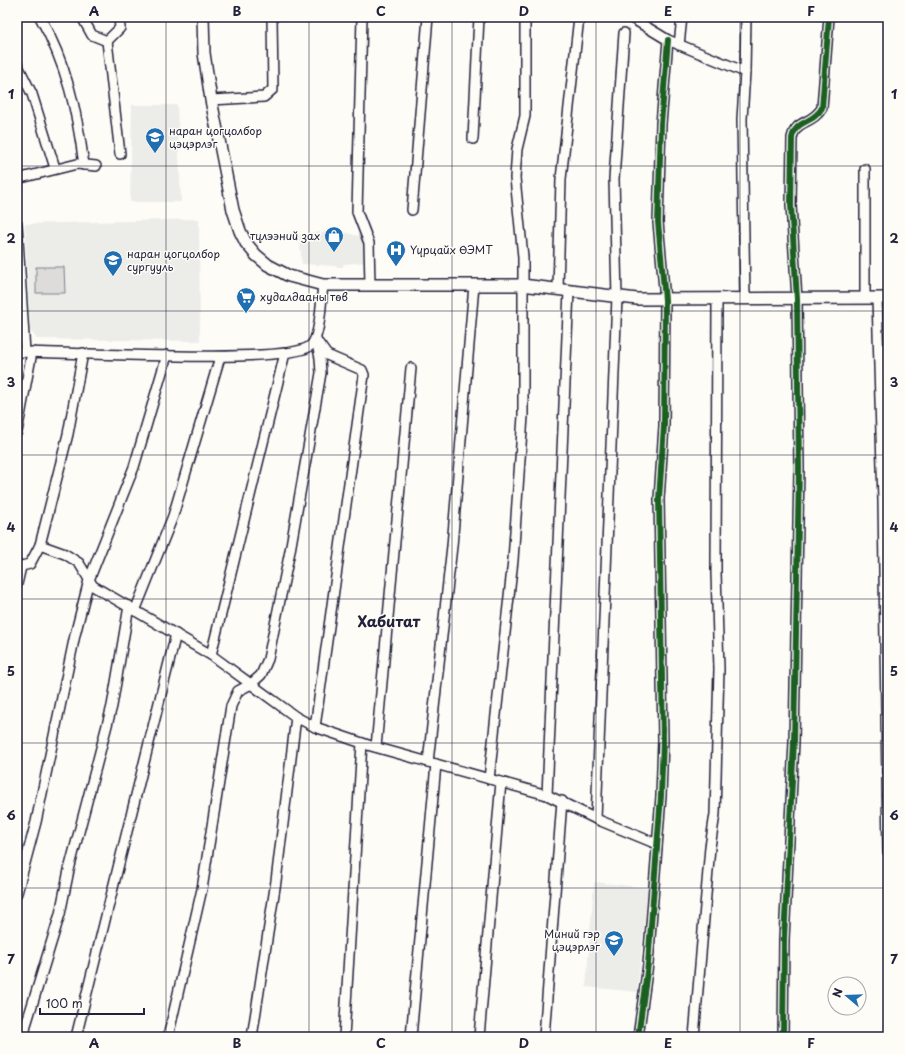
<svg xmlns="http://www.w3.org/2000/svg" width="905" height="1054" viewBox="0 0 905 1054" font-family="'Playpen Sans',sans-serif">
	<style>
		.built { fill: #ecece9 }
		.grass { fill: #dddcdb; stroke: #807f8b }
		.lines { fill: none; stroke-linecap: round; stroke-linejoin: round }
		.minor-casing { stroke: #22223b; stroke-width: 12 }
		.major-casing { stroke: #22223b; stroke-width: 14 }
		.minor { stroke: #fdfcf7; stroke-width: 9 }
		.major { stroke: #fdfcf7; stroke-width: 11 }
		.cycleway-casing { stroke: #fdfcf7; stroke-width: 8 }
		.cycleway { stroke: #1b5e20; stroke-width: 6 }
		.grid { fill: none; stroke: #22223b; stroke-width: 1; stroke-opacity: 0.55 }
		.labels { text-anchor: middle; stroke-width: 3; stroke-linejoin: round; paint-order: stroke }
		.poi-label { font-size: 11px; fill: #22223b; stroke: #fdfcf7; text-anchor: start }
		.district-label { font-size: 15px; font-weight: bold; fill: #22223b; stroke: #fdfcf7 }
		.neatline { fill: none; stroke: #22223b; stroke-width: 1.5 }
		.grid-label { font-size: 13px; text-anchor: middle; font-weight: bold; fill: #22223b }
	</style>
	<rect width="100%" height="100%" fill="#fdfcf7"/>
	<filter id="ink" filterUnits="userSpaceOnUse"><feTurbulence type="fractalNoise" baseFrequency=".025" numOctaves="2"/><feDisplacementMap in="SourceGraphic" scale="8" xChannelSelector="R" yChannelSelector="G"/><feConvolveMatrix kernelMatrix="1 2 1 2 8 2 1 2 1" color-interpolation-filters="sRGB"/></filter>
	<g filter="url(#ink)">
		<g class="built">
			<polygon points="132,105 177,105 181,202 130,202"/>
			<polygon points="199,219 200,341 37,339 30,330 25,224"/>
			<polygon points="328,230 336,230 365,238 368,262 343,264 343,267 338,267 336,266 302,264 299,235 320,232 320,234"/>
			<polygon points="594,882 648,888 637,992 586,987"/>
		</g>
		<polygon class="grass" points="36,267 64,267 65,293 36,293"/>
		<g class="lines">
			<defs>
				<g id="minor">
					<path d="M40,17c27,48 37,94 44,148"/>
					<polyline points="82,17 92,35 107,41"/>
					<polyline points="362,17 357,212 369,243 370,285"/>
					<polyline points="630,17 668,40 745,72 742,119 745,299"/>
					<polyline points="107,41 120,154"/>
					<polyline points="107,41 120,28 119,17"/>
					<polyline points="679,45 682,17"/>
					<polyline points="17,64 32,94 55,168"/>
					<polyline points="745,72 746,17"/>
					<polyline points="211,100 264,97 273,89 272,17"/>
					<polyline points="473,139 479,17"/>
					<polyline points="17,179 77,164 96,166"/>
					<polyline points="412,210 428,17"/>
					<polyline points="17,224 25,352"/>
					<polyline points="558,289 561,179 579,17"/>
					<polyline points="865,298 865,169"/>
					<polyline points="877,298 883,501 888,852"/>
					<path d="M17,352c44,0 271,13 293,-6 11,-8 11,-47 13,-61"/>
					<polyline points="17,432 32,352"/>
					<polyline points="40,545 68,434 83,353"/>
					<polyline points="17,567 30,564 40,545 65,554 79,563 93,586 211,655 296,717 315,727 371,746 547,795 596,819 657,844"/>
					<polyline points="17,584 21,567"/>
					<polyline points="135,611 173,516 220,357"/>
					<polyline points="211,655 285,353"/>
					<polyline points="315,727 364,375 362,370 327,355 319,344"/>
					<polyline points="376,747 411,368"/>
					<polyline points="428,762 452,546 474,285"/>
					<polyline points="489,779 513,560 523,416 523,257 515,178 517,149 525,116 525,17"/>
					<polyline points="547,795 569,291"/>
					<polyline points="596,819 617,297 614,179 624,33"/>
					<polyline points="17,893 36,822 75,635 89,580 134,467 167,355"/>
					<polyline points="24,1037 26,1025 60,914 69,870 112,706 129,606"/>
					<polyline points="76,1037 176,634"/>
					<polyline points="168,1037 202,889 231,706 238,691 251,684 261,675 268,659 290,551 321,373 320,358 316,339"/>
					<polyline points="252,1037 276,881 296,717"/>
					<polyline points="344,1037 362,743"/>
					<polyline points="411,1037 436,764"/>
					<polyline points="479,1037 501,782"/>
					<polyline points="544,1037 562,801"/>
					<polyline points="638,1037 648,964 661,796 663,740 659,499 664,426 665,300 658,222 661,124 668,40"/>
					<polyline points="694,1037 710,847 715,814 719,669 716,573 717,300"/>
					<path d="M783,1037l1,-98 10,-197 5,-273 -2,-170 -6,-94 1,-67c4,-19 20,-13 30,-30l7,-91"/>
				</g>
				<polyline id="major" points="203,17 204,53 211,100 233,210 240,231 246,243 256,255 268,265 289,276 323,285 522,285 637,299 888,298"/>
			</defs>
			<use href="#minor" class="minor-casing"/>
			<use href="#major" class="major-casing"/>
			<use href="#minor" class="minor"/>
			<use href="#major" class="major"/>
			<defs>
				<g id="cycleway">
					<polyline points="638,1037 648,964 661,796 663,740 659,499 664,426 665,300 658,222 661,124 668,40"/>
					<path d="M783,1037l1,-98 10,-197 5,-273 -2,-170 -6,-94 1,-67c4,-19 20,-13 30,-30l7,-91"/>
				</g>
			</defs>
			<use href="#cycleway" class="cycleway-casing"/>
			<use href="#cycleway" class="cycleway"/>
		</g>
	</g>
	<path class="grid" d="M166,17v1020M309,17v1020M452,17v1020M596,17v1020M740,17v1020M17,166h871M17,311h871M17,455h871M17,599h871M17,743h871M17,888h871"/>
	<defs>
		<symbol id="school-pin" viewBox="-11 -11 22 30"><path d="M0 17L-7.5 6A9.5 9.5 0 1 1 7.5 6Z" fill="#1f6fb2" stroke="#fdfcf7"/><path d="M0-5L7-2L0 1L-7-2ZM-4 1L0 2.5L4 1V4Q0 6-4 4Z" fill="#fff"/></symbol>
		<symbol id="shop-pin" viewBox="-11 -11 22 30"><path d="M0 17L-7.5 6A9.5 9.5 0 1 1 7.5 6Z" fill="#1f6fb2" stroke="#fdfcf7"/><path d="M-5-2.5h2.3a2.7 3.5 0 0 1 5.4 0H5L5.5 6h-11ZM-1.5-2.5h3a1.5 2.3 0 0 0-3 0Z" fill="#fff"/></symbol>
		<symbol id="hospital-pin" viewBox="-11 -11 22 30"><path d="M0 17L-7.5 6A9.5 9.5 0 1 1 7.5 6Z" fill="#1f6fb2" stroke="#fdfcf7"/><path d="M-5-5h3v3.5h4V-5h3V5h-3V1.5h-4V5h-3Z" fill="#fff"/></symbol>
		<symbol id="supermarket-pin" viewBox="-11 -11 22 30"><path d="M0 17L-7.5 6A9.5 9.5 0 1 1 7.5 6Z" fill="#1f6fb2" stroke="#fdfcf7"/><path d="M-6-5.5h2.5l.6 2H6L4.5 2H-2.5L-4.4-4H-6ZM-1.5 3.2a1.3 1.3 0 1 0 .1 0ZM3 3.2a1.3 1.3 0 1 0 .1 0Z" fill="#fff"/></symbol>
	</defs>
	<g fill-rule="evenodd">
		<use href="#school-pin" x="144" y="126" width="22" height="30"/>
		<use href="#shop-pin" x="323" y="225" width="22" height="30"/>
		<use href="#hospital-pin" x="385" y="239" width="22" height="30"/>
		<use href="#school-pin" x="102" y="249" width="22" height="30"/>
		<use href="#supermarket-pin" x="235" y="286" width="22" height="30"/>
		<use href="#school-pin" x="603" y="929" width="22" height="30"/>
	</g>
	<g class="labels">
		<g class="poi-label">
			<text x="169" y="135">наран цогцолбор<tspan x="169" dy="13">цэцэрлэг</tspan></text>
			<text x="320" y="240" text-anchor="end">түлээний зах</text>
			<text x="410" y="254">Үүрцайх ӨЭМТ</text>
			<text x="127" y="258">наран цогцолбор<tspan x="127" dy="13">сургууль</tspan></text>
			<text x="260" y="301">худалдааны төв</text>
			<text x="600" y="938" text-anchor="end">Миний гэр<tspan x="600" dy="13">цэцэрлэг</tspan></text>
		</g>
		<g class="district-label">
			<text x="389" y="627">Хабитат</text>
		</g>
	</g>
	<rect width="905" height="1054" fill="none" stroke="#fdfcf7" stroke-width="44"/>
	<g transform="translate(847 996) rotate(289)"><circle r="19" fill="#fdfcf7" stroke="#a5a5ac"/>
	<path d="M0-3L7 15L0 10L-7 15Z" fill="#1f6fb2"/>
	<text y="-6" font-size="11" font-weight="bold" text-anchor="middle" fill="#22223b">N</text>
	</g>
	<path d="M40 1008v6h104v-6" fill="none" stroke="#22223b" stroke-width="2"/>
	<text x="46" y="1008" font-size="12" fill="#22223b" stroke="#fdfcf7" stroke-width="3" paint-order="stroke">100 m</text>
	<rect x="22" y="22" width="861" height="1010" class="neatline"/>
	<g class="grid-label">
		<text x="94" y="16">A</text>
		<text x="237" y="16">B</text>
		<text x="381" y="16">C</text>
		<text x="524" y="16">D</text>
		<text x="668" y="16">E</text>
		<text x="811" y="16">F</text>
		<text x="11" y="99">1</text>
		<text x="894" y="99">1</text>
		<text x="11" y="243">2</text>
		<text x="894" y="243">2</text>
		<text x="11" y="387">3</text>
		<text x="894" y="387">3</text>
		<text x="11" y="532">4</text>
		<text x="894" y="532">4</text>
		<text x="11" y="676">5</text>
		<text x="894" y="676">5</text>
		<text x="11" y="820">6</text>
		<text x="894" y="820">6</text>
		<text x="11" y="964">7</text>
		<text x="894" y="964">7</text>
		<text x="94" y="1048">A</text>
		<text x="237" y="1048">B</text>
		<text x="381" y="1048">C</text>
		<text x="524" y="1048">D</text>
		<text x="668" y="1048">E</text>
		<text x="811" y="1048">F</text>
	</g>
</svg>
